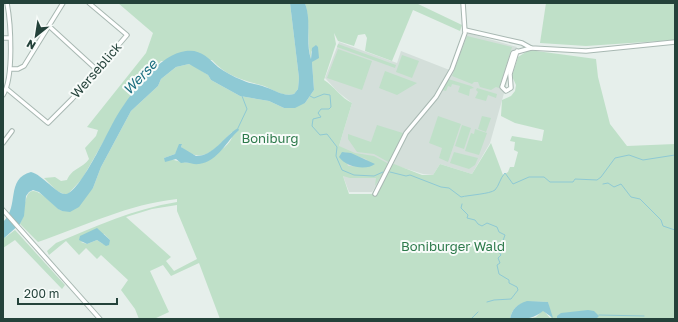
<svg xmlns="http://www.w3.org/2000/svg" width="678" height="322" viewBox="0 0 678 322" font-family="'Golos Text',sans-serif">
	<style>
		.built { fill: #d4dfda }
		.green { fill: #bfe0c8; fill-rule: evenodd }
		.water { fill: #8ec9d4 }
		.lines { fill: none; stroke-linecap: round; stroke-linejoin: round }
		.stream { stroke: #8ec9d4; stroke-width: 1 }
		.minor-casing { stroke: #a8b8b2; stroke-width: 5.5 }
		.minor { stroke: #fff; stroke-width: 3.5 }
		.labels { text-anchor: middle; stroke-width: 4; stroke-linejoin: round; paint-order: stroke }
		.street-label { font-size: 13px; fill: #24423a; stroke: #f7fbf9 }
		.park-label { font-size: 13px; fill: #2d7a4b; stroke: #f7fbf9 }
		.water-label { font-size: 14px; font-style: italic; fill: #1c6f80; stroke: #f7fbf9 }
	</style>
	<rect width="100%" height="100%" fill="#e6efeb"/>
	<polygon class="built" points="468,33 517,47 490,143 472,174 440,164 433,175 423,174 391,164 372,192 349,192 343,176 339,146 352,103 338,92 325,78 339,42 397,63 401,51 452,71"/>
	<g class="green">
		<path d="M118,3h172l9,75 -1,11 -4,5c-12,3 -20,-4 -30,-8 -21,-6 -37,-9 -52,-26l-51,1 -36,43 -43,75 -14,15h-4l-7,-3 -13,-13 11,-1 6,4 6,-1c5,-12 16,-12 22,-21l-4,-11 11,-12 2,-6 -11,-3 59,-74 7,-20z"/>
		<path d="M305,3h111l46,22 -2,6 -47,-21 -21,51 -27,-10 2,-13 -2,-4 -7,1 -4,11 -16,-5 -4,-8 2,11 -12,36c10,6 17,18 28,23l-13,43 16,7 19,3 15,8 -14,22 1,-8h-26l-7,-2 6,18h23l19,-29 3,-1 28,11h11l7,-11 32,10 19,-31 12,32 5,-3 2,-5h4l4,-15 -4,-2 1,-8 -5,-1 2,-5 30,5 2,-11 -29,-7 -14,-7 1,-16 9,-4 4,-5 1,-6 -4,-9 6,-19 11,-7 67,9 2,18 12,47 17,22 48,-2v175h-147l8,-2 7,-7 8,9 -3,-17c-16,0 -34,-3 -38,17h-290l-21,-56 -28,13 -8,-11 -13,6 19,41 -15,7h-15l-4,-10 -14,-19 7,-10 -27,-25 -4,4 -11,-11 -7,7 -13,-14 -17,14 -2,-4 9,-8c40,-17 78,-34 121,-41v-3c-48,5 -93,27 -139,43l-18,-18c5,-9 3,-19 7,-28 7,-16 27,12 35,15l31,-23 8,-21 30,-56 27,-25 3,-7 15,-12 13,-3 5,2 14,9 3,5 29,16 29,5 15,7 21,-5 9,-13 -2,-28 3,-16 -4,6v7c-5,-19 0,-38 -6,-56zM232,132c4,15 -31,30 -43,31 -4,0 -18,-4 -25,-5l11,-4 7,-10 -1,3c22,20 36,0 51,-15zM344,152l22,7 2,3v5l-20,-1zM177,205v6l20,48 -23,12 -8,-10 5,-4 -45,-40 26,-8zM104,234l6,6 -7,4 -6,-4 -10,4 -6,-2z"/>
		<polygon points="546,3 675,3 675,40 586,46 540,43"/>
		<polygon points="467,36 512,47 499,88 496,87 491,90 480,87 478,82 474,82 472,84 452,76"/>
		<polygon points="338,44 396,65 395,68 337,47"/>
		<polygon points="338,49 372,61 362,90 327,78"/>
		<polygon points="402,55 419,61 412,78 396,72"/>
		<polygon points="385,71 417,83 397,95 379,88"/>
		<polygon points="448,79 471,86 474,88 470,89 469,96 458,92 460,86 452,84 451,87 448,86 446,91 442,90"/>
		<polygon points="477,88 497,94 496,98 488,95 486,101 475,98 478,92 476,90"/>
		<polygon points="438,116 461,124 448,162 439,158 442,148 429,143"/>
		<polygon points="482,116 491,118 486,132 478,129"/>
		<polygon points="377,125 406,134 390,163 374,154 357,152 348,139 348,134 371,142"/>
		<polygon points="462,125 471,128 464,149 455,146"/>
		<polygon points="475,129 487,133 479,155 465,151 471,133 474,134"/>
		<polygon points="454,152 478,158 475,165 469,169 450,163"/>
		<polygon points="15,230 65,285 62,289 15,240 3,248 3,239"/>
	</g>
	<g class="water">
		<path d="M290,3h15c7,19 0,38 6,56l1,-11 4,-3 2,2 1,11 -7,4 2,28 -9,13 -10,5h-11l-15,-7 -29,-5 -29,-16 -3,-5 -19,-11 -13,3 -15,12 -3,7 -27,25 -30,56 -8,21 -14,19 -9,5 -8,-1 -4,-2 -19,-17 -6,-2 -4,2 -3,4 -2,20 -4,8 -17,15v-17c17,-16 2,-43 28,-50 12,3 26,23 35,22 14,-2 41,-61 49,-75 13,-22 41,-61 66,-67 18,-5 26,5 37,15 7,5 16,10 24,13 7,4 16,4 23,7 10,3 18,10 29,7l4,-5 1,-11z"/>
		<path d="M238,128l1,2c-13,11 -20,31 -40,34 -6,1 -12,-3 -18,-1l-5,-4 -11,3 -1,-4 11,-4 4,-10h3l-1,3 15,9c18,0 27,-19 42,-28z"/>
		<path d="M342,152l9,1 24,11c-9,7 -29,3 -36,-7z"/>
		<polygon points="97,228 110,240 109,245 106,246 97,240 87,244 79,240 80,236"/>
		<path d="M527,301l21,1 5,16 -10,-7c-11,9 -20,8 -33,8 2,-10 7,-15 17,-18z"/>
		<polygon points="588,310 594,311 599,316 596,319 557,319 557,316 561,313"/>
	</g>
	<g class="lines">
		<g class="stream">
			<polyline points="310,96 314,98 324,94 330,95 331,107 329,109 321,109 318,113 321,117 313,119 312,126 320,135 327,134 337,147 336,156 342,170 354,175 374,176 383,172"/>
			<polyline points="238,128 247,109 242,96"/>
			<path d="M390,172l16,4 4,-1 31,12 8,1 12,9c8,-2 29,-3 34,-7 4,-4 5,-12 10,-17l8,11 16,-7h15l6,5h23l2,-3 22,1 4,-3 14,-19 14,-3 14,5 32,-5"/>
			<polyline points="603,184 608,183 614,187 621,184 631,197 640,199 661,220 663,226 675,230"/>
			<polyline points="462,204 461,208 468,215 467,218 475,220 478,224 482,226 487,223 497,227 499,232 505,235 499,252 501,255 498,258 500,263 497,265 499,274 509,280 509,283 517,287 518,290 511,299 494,300 487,302"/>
			<polyline points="599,315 644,316"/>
			<polyline points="471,319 478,312"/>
		</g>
		<defs>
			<g id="minor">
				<polyline points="50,27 97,70"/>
				<polyline points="465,30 522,43 531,48 586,51 675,42"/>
				<polyline points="3,38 10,38"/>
				<polyline points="517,51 510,74 511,88 506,91 502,87 513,53 531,48"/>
				<polyline points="10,69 18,69 24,66 63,3"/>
				<polyline points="7,89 48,123 72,99 127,35 89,3"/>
				<path d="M3,95c11,-17 8,-71 4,-92"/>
				<polyline points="3,143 12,131"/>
				<polyline points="375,194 406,133 436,97 452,69 465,33 463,3"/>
				<polyline points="3,210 100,319"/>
			</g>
		</defs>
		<use href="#minor" class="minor-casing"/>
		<use href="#minor" class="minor"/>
	</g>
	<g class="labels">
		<g class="street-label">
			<text transform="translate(96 70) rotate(-49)" y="5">Werseblick</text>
		</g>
		<g class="park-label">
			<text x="270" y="143">Boniburg</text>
			<text x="453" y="251">Boniburger Wald</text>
		</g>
		<g class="water-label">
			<text transform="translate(140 77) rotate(-47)" y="5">Werse</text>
		</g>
	</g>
	<rect width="678" height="322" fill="none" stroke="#24423a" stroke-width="8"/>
	<g transform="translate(36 36) rotate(210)" stroke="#f7fbf9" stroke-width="3" paint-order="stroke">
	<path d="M0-3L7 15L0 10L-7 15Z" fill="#24423a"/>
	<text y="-6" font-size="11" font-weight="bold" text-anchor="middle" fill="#24423a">N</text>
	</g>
	<path d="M18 298v6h99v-6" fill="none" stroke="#24423a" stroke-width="2"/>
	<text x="24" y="298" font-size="12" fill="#24423a" stroke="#f7fbf9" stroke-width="3" paint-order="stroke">200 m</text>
</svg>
